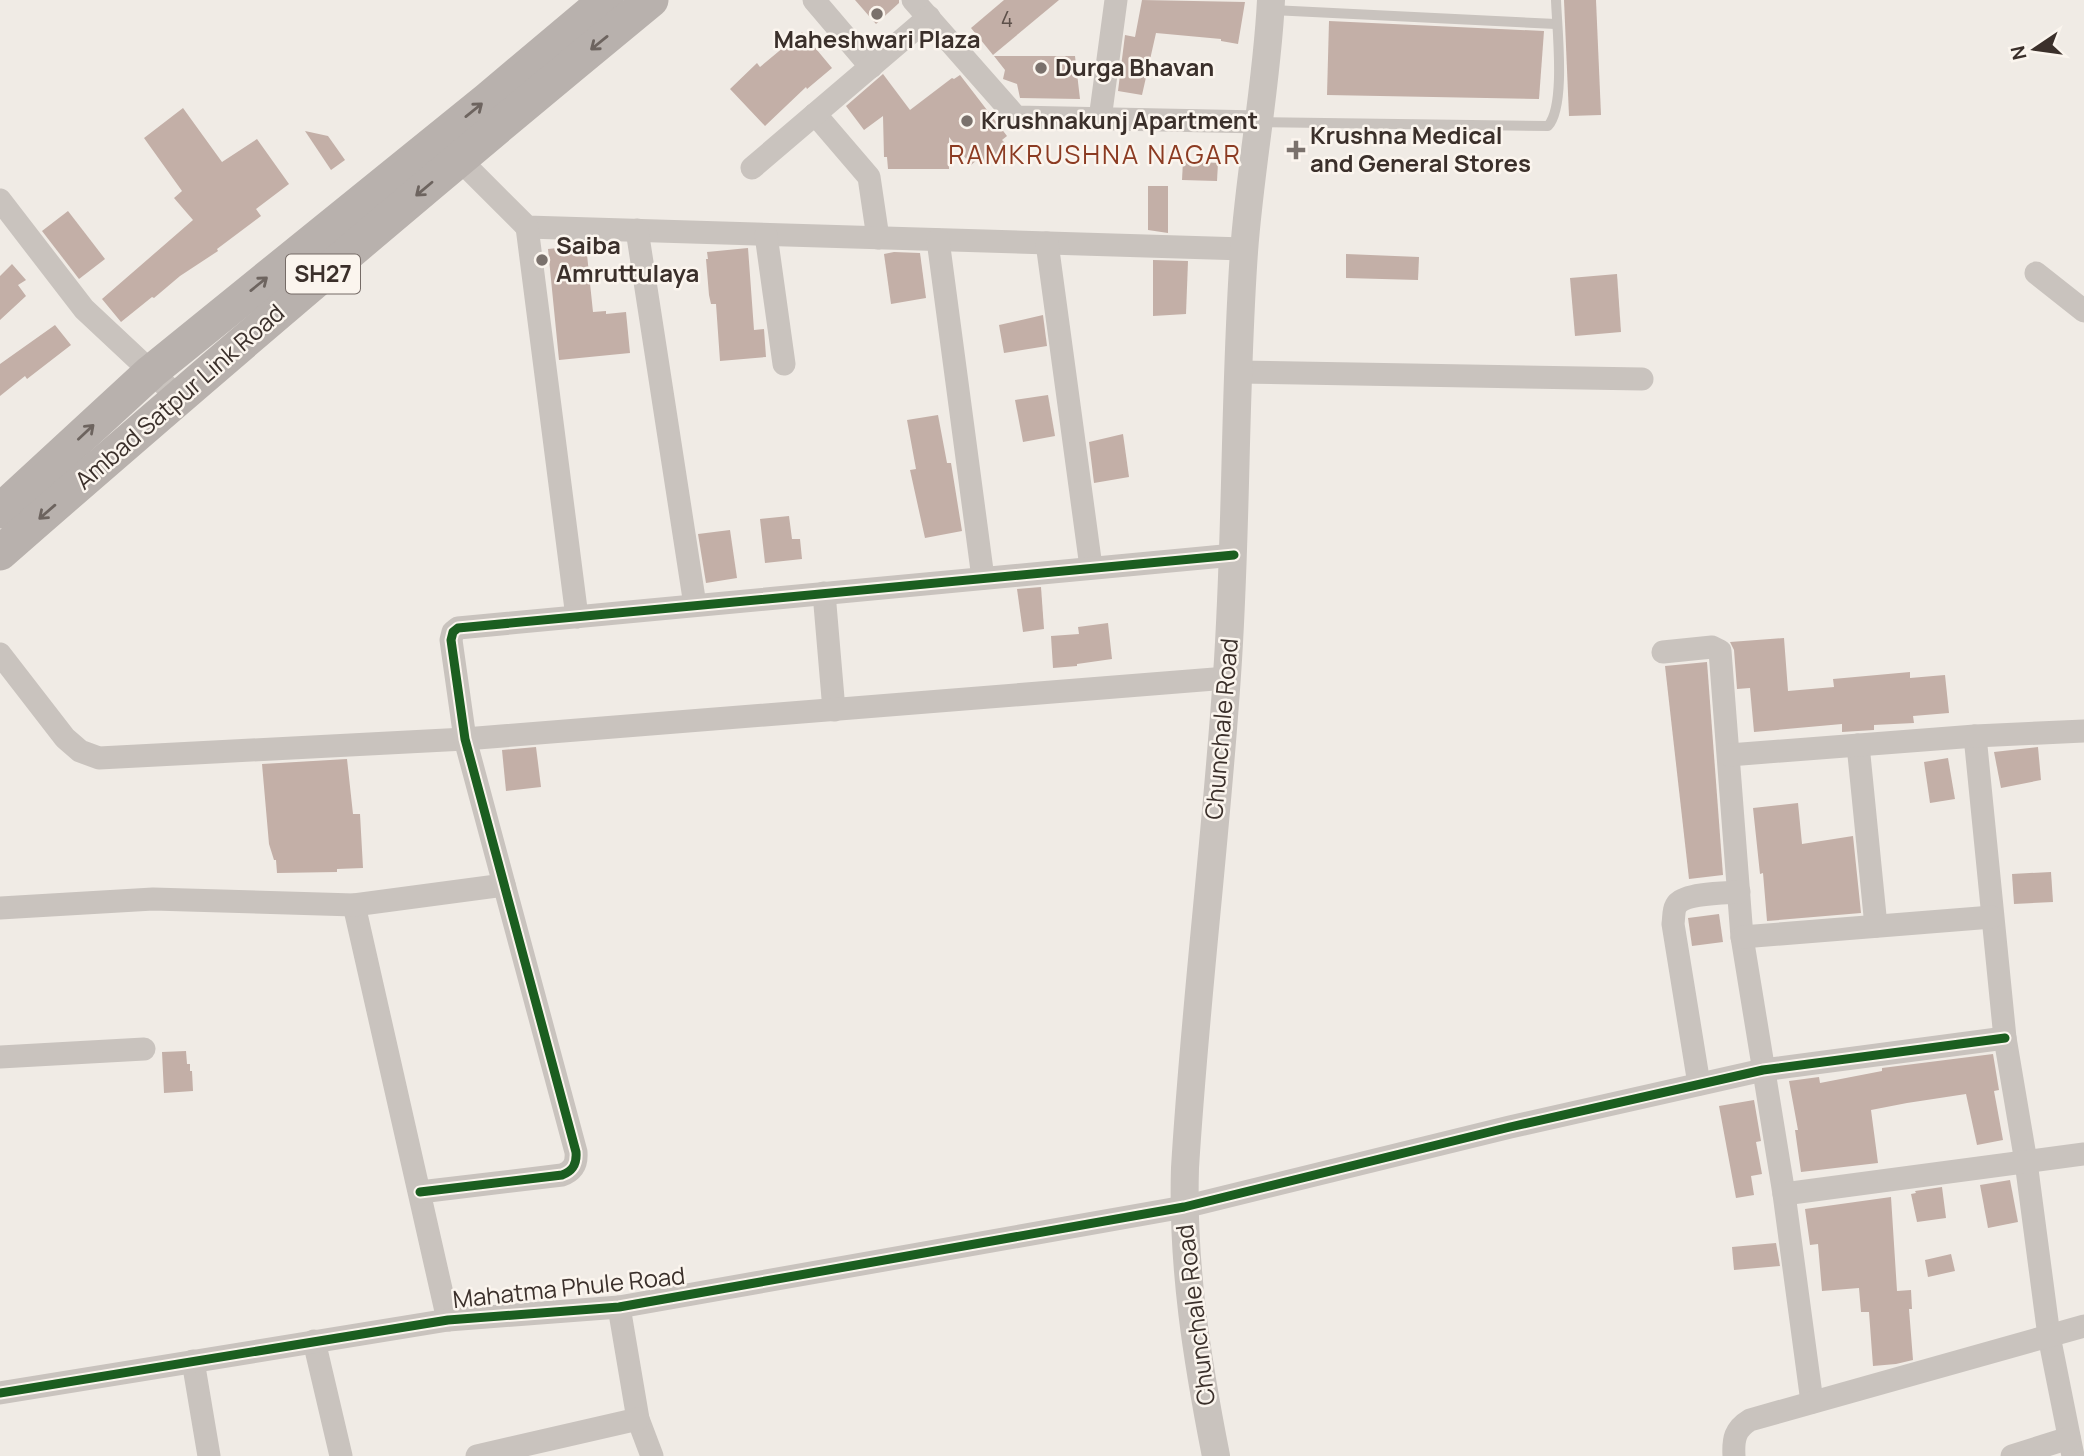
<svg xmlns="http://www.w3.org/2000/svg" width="2084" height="1456" viewBox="0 0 2084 1456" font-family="Manrope,sans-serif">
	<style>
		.building { fill: #c3afa7 }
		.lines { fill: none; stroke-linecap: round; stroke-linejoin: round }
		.service { stroke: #c9c3be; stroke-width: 10 }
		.minor { stroke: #c9c3be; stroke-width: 23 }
		.tertiary { stroke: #c9c3be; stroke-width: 28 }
		.primary { stroke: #b8b1ad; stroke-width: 35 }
		.cycleway-casing { stroke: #fbf5ee; stroke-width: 13 }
		.cycleway { stroke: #1b5e20; stroke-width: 9 }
		.oneway { stroke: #6d645f }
		.poi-dot { fill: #7a716c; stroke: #fbf5ee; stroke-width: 2.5 }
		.labels { text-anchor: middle; stroke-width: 5; stroke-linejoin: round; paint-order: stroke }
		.number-label { font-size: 21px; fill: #5d504a }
		.shield { fill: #fbf5ee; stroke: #756b66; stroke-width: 2 }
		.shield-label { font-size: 23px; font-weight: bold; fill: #3b302b }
		.poi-label { font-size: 24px; font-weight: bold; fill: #3b302b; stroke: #fbf5ee; text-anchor: start }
		.street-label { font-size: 24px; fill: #3b302b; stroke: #fbf5ee }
		.neighbourhood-label { font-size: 26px; letter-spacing: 2px; fill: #8c3b22; stroke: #fbf5ee }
	</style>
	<rect width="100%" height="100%" fill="#f0ebe5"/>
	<g class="building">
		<polygon points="855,0 899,0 899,3 876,24"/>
		<polygon points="1004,0 1059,0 993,55 971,28"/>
		<polygon points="1142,0 1245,2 1238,44 1221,41 1221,39 1156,33 1142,95 1118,91 1125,35 1135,37"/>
		<polygon points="1564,0 1596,0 1601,115 1569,116"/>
		<polygon points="1329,21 1544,31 1539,99 1327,95"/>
		<polygon points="802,32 832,68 807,89 806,87 765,126 730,89 757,63 760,67"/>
		<polygon points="994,56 1075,56 1080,99 1020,98 1017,84 1003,79 1005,70"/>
		<polygon points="883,74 910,110 952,78 954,79 960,75 1007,136 1002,140 1005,143 1002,146 1004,149 984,165 977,160 971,165 949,137 949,169 888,169 887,157 884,157 883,116 864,130 846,106"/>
		<polygon points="183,108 222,162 257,139 289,184 256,209 261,216 217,249 218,251 180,276 154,298 152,297 121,322 102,299 193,220 174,198 182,191 144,138"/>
		<polygon points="305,131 328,136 345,160 331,170"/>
		<polygon points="1183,161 1218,163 1217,181 1182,180"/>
		<polygon points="1148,186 1168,186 1168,233 1148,230"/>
		<polygon points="68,211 105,259 79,279 42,231"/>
		<polygon points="586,245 593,312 606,311 606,314 626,312 630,353 559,360 548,249"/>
		<polygon points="748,248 754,330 764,329 766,357 720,361 716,304 711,304 709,295 706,259 708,259 707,252"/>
		<polygon points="894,252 920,253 926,298 891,304 884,254"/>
		<polygon points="1346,254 1419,257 1418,280 1346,278"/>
		<polygon points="1153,260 1188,261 1186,314 1153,316"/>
		<polygon points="12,264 26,280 18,285 26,296 0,320 0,276"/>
		<polygon points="1617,274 1621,332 1575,336 1570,278"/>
		<polygon points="1043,315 1047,346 1004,353 999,325"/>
		<polygon points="55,325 71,345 27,379 25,376 0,396 0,364"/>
		<polygon points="1048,395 1055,436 1023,442 1015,400"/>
		<polygon points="938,415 947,463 951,463 962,531 925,538 910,470 916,469 907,420"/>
		<polygon points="1123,434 1129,477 1094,483 1089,442"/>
		<polygon points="789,516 792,539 800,539 802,559 765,563 760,519"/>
		<polygon points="730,530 737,578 706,583 698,534"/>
		<polygon points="1041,587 1044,629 1023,632 1017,589"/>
		<polygon points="1108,623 1112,659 1077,664 1077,666 1053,668 1051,636 1079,634 1078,627"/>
		<polygon points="1784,638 1788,691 1834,687 1833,679 1910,672 1910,678 1945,675 1949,713 1913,716 1914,723 1874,725 1874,730 1842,732 1842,724 1754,732 1750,688 1737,689 1734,650 1730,642"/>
		<polygon points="1707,662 1723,875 1689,879 1665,666"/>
		<polygon points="536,747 541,787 506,791 502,750"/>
		<polygon points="2038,747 2041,780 2001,788 1994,752"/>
		<polygon points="1948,758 1955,799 1930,803 1924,762"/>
		<polygon points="347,759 353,814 360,814 363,868 337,869 337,872 277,873 276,860 274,860 269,844 262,764"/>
		<polygon points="1798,803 1802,844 1853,836 1861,913 1767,921 1763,873 1760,874 1753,808"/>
		<polygon points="2051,872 2053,902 2014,904 2012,874"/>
		<polygon points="1719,914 1723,942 1692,946 1688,918"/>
		<polygon points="186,1051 187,1064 190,1064 190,1071 192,1071 193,1091 164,1093 162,1052"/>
		<polygon points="1993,1054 1999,1090 1994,1091 2003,1140 1977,1145 1966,1094 1907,1103 1871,1110 1878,1163 1801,1172 1795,1130 1798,1130 1789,1081 1819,1077 1820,1083 1882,1071 1882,1068"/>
		<polygon points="1754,1100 1761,1141 1756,1142 1762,1174 1751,1176 1754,1195 1736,1198 1719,1106"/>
		<polygon points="2010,1180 2018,1222 1988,1228 1980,1185"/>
		<polygon points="1942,1187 1946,1218 1917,1222 1911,1194 1916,1193 1915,1191"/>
		<polygon points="1891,1197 1897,1291 1911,1290 1912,1309 1909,1309 1913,1360 1896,1364 1873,1366 1869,1312 1861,1312 1859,1288 1822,1291 1818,1244 1810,1245 1805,1209"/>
		<polygon points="1776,1243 1780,1266 1734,1270 1732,1247"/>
		<polygon points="1951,1254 1955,1271 1928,1277 1925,1260"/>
	</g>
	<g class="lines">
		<g class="service">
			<polyline points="1272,10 1556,24"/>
			<path d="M1260,122l288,4c18,-20 9,-97 8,-126"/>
		</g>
		<g class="minor">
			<polyline points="814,0 871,67"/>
			<polyline points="913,0 1016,117 1260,122"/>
			<polyline points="815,114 869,177 878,238"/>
			<polyline points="1100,119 1116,0"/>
			<polyline points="450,150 527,227 1244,249"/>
			<polyline points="752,168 929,17"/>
			<polyline points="0,200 84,309 178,397"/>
			<polyline points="527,227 577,617"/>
			<polyline points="637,230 695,605"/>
			<polyline points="766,235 784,364"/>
			<polyline points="938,240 983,578"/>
			<polyline points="1047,243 1091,567"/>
			<polyline points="2036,273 2084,311"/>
			<polyline points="1238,372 1642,379"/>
			<polyline points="824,593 834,710"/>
			<polyline points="1663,652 1712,647 1720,651 1742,937 1784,1194 1812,1402"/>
			<polyline points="0,654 65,738 80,751 99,758 465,739 1227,678"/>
			<polyline points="1975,736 2005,1038 2026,1162 2049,1336 2073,1456"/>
			<polyline points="1858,745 1876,926"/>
			<polyline points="1729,755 1975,736 2084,731"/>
			<polyline points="354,905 448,1320"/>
			<polyline points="0,908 153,899 354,905 504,885"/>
			<polyline points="1742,937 1992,917"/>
			<polyline points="0,1057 144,1049"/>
			<path d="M1699,1084l-26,-160c1,-6 0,-16 5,-21 10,-10 47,-10 61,-11"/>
			<path d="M420,1192l142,-17c11,-4 15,-11 14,-23l-111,-413 -14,-99 2,-8 5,-4 776,-73"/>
			<polyline points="1784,1194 2084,1154"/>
			<polyline points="619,1307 638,1419 652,1456"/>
			<polyline points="314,1341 341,1456"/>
			<polyline points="193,1361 209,1456"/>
			<polyline points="0,1393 448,1320 619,1307 1184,1207 1510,1127 1763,1070 2005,1038"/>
			<polyline points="477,1456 638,1419"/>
			<path d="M1734,1456c-1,-17 1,-27 16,-36l334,-94"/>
			<polyline points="2012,1456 2069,1438"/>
		</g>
		<path class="tertiary" d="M1216,1456c-19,-96 -34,-190 -31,-288 10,-165 31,-328 42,-493 10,-141 7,-282 17,-423 6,-84 23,-168 27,-252"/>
		<g class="primary">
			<polyline points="0,511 151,372 487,100 606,0"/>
			<path d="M0,553c214,-187 431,-372 651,-553"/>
		</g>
		<defs>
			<g id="cycleway">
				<path d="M420,1192l142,-17c11,-4 15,-11 14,-23l-111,-413 -14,-99 2,-8 5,-4 776,-73"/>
				<polyline points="0,1393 448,1320 619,1307 1184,1207 1510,1127 1763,1070 2005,1038"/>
			</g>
		</defs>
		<use href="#cycleway" class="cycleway-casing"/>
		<use href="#cycleway" class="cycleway"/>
	</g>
	<defs><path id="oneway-shaft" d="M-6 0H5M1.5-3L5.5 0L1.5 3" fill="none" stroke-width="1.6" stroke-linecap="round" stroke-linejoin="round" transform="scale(1.75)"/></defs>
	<g class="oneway">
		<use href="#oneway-shaft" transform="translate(599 43) rotate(141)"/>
		<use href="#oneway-shaft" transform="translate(474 110) rotate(-39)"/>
		<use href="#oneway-shaft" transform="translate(424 189) rotate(140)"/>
		<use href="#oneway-shaft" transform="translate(259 284) rotate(-39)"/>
		<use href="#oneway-shaft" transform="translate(86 432) rotate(-43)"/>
		<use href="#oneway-shaft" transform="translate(47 512) rotate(139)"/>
	</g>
	<g class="poi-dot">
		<circle cx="877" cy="14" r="7"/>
		<circle cx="1041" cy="68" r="7"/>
		<circle cx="967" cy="121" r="7"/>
		<path d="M1292.5 139.5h7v7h7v7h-7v7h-7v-7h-7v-7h7z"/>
		<circle cx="542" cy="260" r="7"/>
	</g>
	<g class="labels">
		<g class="number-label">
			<text x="1007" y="27">4</text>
		</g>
		<rect class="shield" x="286" y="254.5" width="74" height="39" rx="5"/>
		<g class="shield-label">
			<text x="323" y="282">SH27</text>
		</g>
		<g class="poi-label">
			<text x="877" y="48" text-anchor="middle">Maheshwari Plaza</text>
			<text x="1055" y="76">Durga Bhavan</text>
			<text x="981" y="129">Krushnakunj Apartment</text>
			<text x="1310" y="144">Krushna Medical<tspan x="1310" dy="28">and General Stores</tspan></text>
			<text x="556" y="254">Saiba<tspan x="556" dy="28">Amruttulaya</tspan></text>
		</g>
		<g class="street-label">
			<text transform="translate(180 397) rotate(-41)" y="8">Ambad Satpur Link Road</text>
			<text transform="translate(1222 729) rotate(-85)" y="8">Chunchale Road</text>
			<text transform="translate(569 1288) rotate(-6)" y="8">Mahatma Phule Road</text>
			<text transform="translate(1196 1315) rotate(-97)" y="8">Chunchale Road</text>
		</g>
		<g class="neighbourhood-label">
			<text x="1095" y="164">RAMKRUSHNA NAGAR</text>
		</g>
	</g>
	<g transform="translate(2035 49) rotate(257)" stroke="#fbf5ee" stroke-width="5" paint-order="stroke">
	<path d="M0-5L12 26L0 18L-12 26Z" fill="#3b302b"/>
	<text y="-10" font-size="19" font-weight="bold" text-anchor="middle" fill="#3b302b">N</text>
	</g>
</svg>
